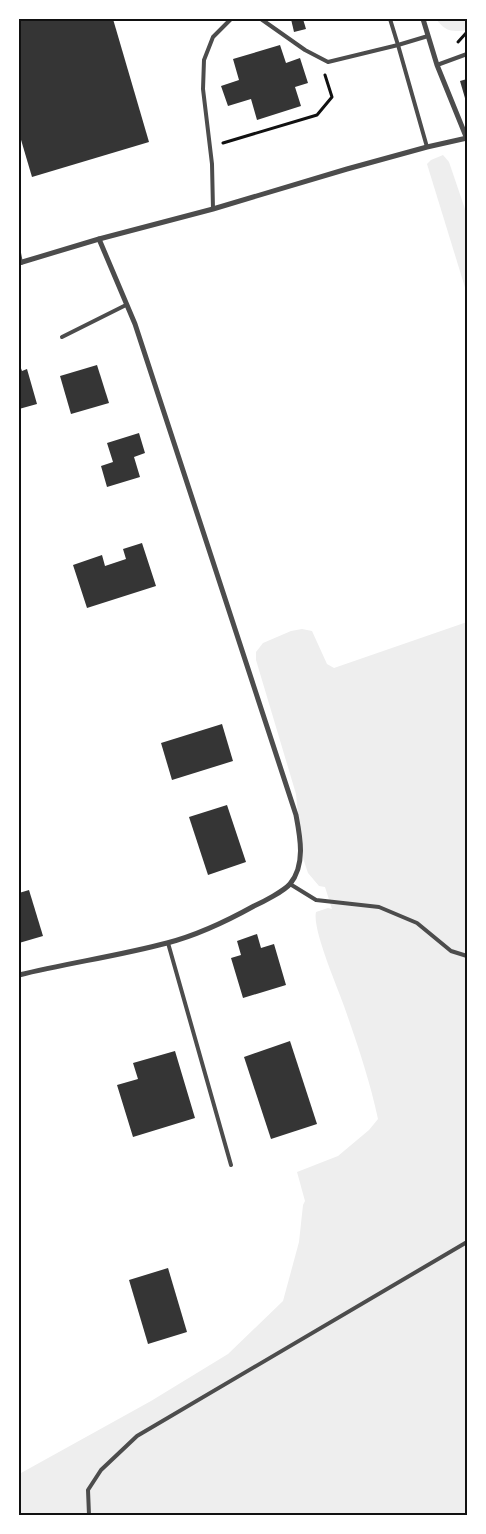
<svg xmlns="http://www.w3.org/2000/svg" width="486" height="1534" viewBox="0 0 486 1534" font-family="Mulish,sans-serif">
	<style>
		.green { fill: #eee }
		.building { fill: #353535 }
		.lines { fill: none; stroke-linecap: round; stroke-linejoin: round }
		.path { stroke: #111; stroke-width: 3 }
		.service { stroke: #4c4c4c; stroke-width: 4 }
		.minor { stroke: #4c4c4c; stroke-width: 5 }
		.neatline { fill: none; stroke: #111; stroke-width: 2 }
	</style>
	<rect width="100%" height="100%" fill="#fff"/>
	<g class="green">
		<path d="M436,19h31v11c-15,2 -21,2 -31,-11z"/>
		<polygon points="443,155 449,162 467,215 467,294 427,164 431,160"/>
		<path d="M467,622v893h-448v-39l2,-3 130,-72 77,-47 55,-53 16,-59 4,-37 2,-4 -8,-29 41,-16 31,-26 9,-11c-8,-38 -21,-76 -34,-113 -7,-20 -32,-77 -28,-94l12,-4 4,1 -7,-22 -6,-1 -11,-13 -6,-18 -6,-61 -40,-134v-8l7,-9 28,-12 11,-2 10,2 15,33 7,4z"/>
	</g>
	<g class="building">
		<polygon points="19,19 113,19 149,142 32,177 19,133"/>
		<polygon points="291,19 303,19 306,29 294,32"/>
		<polygon points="280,45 286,63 300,58 308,83 295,87 301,106 257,120 251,99 228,106 221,86 239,80 233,59"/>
		<polygon points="467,79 467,105 460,81"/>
		<polygon points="19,363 22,371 27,369 37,404 19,409"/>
		<polygon points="97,365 109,403 71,414 60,376"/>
		<polygon points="139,433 145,453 134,457 140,477 107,487 101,466 113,462 107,443"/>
		<polygon points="142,543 156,586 87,608 73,565 102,555 105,566 126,559 123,549"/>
		<polygon points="222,724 233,761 172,780 161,743"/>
		<polygon points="227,805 246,862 208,875 189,817"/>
		<polygon points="29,890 43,936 19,943 19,893"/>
		<polygon points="257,934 261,948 274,944 286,985 243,998 231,958 241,955 237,941"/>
		<polygon points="290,1041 317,1124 271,1139 244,1057"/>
		<polygon points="175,1051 195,1118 133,1137 117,1085 138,1079 133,1063"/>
		<polygon points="168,1268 187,1332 148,1344 129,1280"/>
	</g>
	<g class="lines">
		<g class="path">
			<polyline points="458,42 467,32"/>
			<polyline points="223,143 317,115 332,97 325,75"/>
		</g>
		<g class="service">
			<polyline points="261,19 305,50 328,62 398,45 427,147"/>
			<polyline points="390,19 398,45 428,36"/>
			<polyline points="437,65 467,54"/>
			<polyline points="213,209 212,164 203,89 204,60 213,37 231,19"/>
			<polyline points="19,253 21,263"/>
			<polyline points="62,337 126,305"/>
			<polyline points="290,884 316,900 379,907 417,923 451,951 467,956"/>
			<polyline points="168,943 231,1165"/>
			<polyline points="89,1515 88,1490 101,1470 137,1436 467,1242"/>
		</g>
		<g class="minor">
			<polyline points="423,19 437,65 467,139"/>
			<polyline points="19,263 99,239 213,209 347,169 427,147 467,138"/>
			<path d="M19,975c49,-12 99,-19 148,-32 31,-8 60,-22 87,-37 9,-4 30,-15 36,-22 16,-19 10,-48 6,-69l-161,-491 -36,-85"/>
		</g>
	</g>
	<rect width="486" height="1534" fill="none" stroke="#ffffff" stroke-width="40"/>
	<rect x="20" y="20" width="446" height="1494" class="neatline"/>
</svg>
